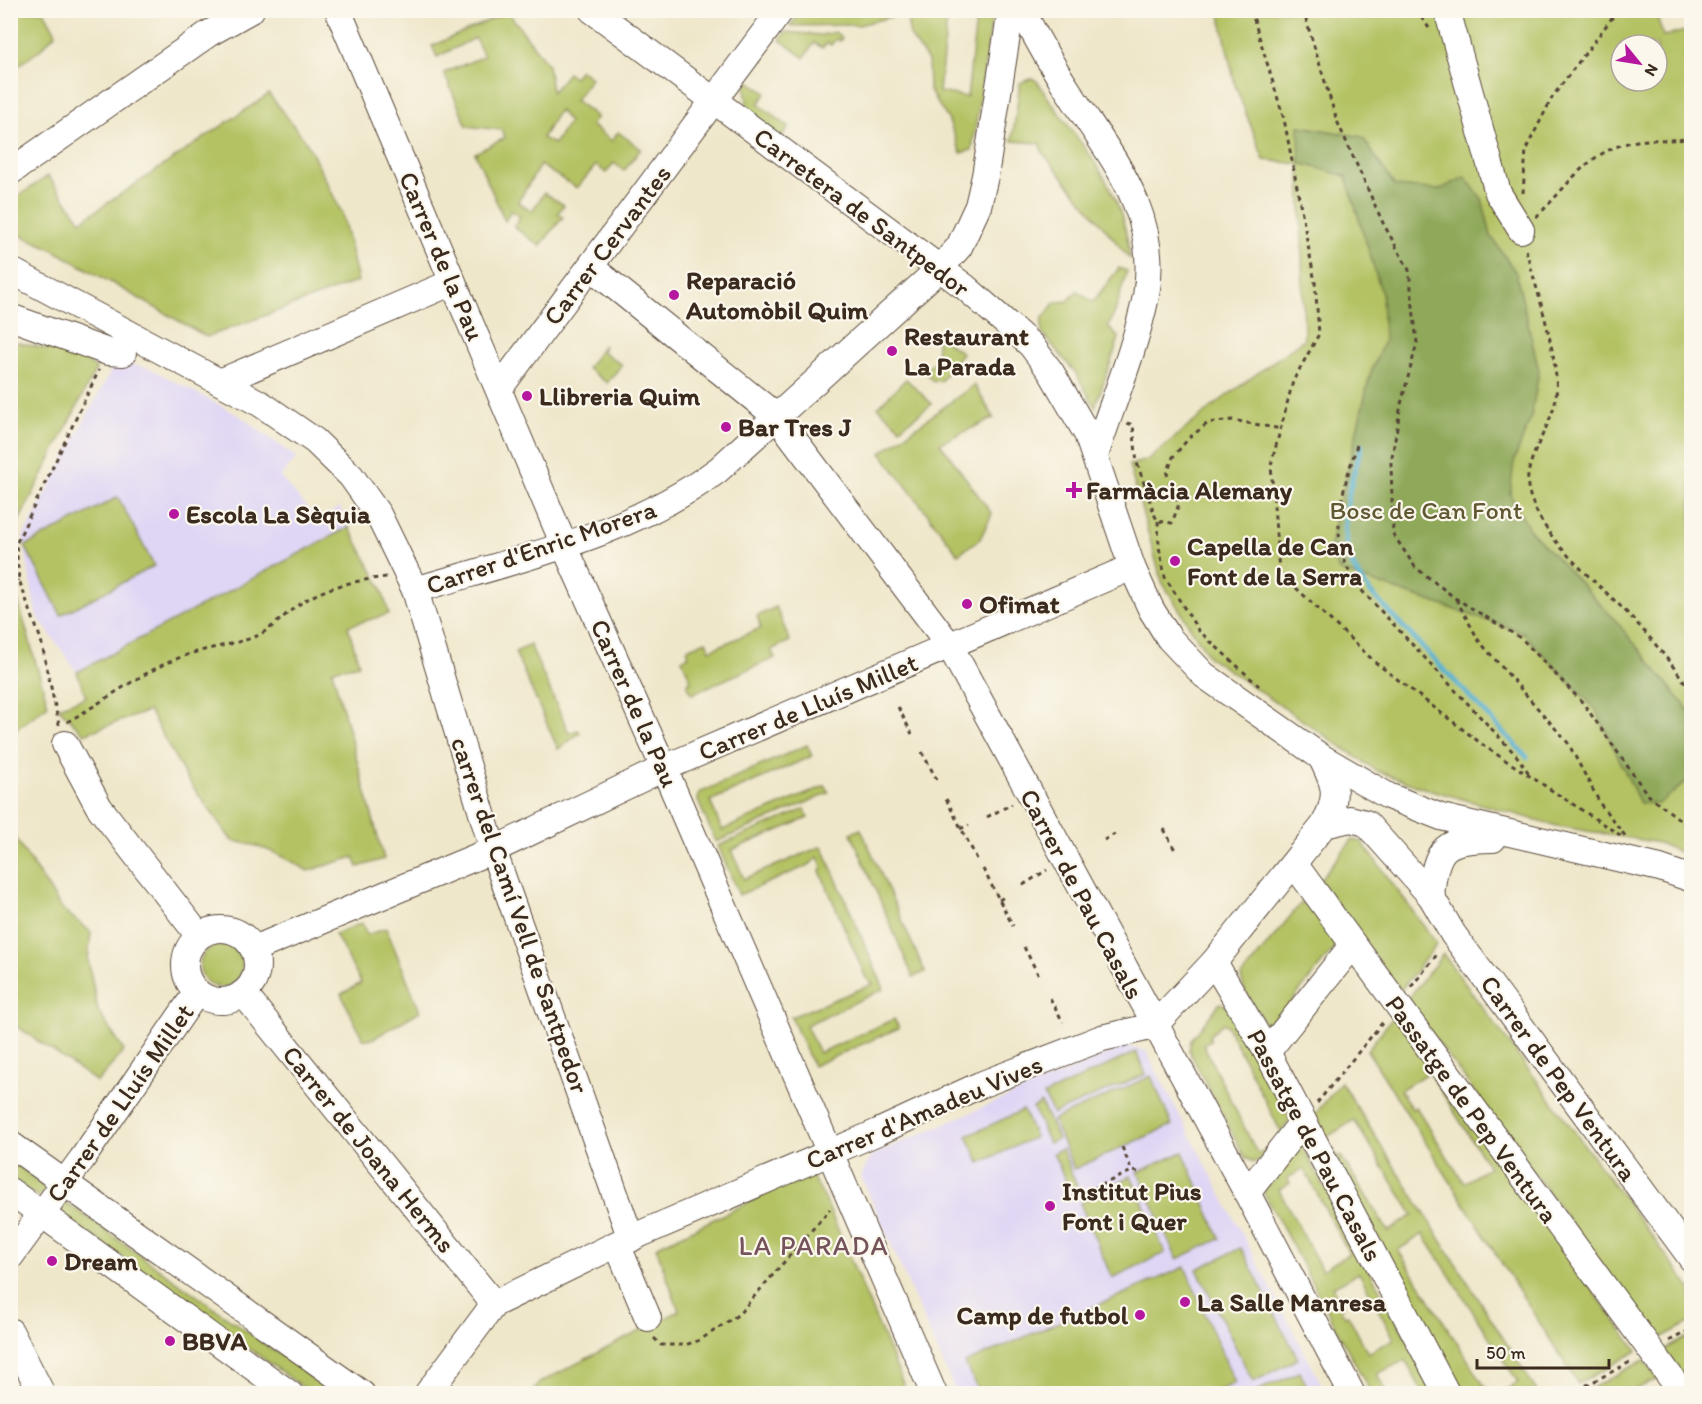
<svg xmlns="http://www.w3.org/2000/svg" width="1702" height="1404" viewBox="0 0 1702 1404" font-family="Itim,sans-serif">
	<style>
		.built { fill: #dfd5f5 }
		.green { fill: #b4c264; stroke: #787641; stroke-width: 1.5; fill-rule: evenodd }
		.forest { fill: #8fa85a; stroke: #65693c; stroke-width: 1.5 }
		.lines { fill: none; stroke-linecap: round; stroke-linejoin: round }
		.stream { stroke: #4caccb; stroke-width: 5 }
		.minor-casing { stroke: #564638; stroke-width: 28 }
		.path { stroke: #564638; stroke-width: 3; stroke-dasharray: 4.5 4.5; stroke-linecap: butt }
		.minor { stroke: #fff; stroke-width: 26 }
		.poi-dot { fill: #b5179e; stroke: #fbf7ec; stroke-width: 2 }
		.labels { text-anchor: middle; stroke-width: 4.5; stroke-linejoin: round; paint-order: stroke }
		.street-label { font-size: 26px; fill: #3b2a1e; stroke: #fbf7ec }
		.poi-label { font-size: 26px; font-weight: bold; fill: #3b2a1e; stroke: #fbf7ec; text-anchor: start }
		.park-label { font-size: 26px; fill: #5f5833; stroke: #fbf7ec }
		.neighbourhood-label { font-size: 27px; letter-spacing: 1.5px; fill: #74535a; stroke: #fbf7ec }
	</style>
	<rect width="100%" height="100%" fill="#fbf7ec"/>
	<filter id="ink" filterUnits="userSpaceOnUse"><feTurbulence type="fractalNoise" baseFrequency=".0167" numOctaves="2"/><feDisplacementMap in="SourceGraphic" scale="12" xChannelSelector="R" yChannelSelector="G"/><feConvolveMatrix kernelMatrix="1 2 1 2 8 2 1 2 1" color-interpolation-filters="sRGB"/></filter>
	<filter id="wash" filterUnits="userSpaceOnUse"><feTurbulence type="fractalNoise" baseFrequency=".008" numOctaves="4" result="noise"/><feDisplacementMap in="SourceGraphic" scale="24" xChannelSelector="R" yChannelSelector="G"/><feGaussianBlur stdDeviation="1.35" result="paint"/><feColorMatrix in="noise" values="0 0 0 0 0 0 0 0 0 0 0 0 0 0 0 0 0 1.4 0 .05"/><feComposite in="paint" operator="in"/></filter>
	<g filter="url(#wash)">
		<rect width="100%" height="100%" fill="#efe7ca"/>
		<g class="built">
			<polygon points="116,361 149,368 240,416 297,458 280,477 318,520 340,507 349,527 77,672 36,614 23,537"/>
			<polygon points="1126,1046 1146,1051 1326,1393 956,1393 861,1176 872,1155"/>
		</g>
		<g class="green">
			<polygon points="11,10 44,11 56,33 40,50 11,71"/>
			<polygon points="838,10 846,14 849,10 856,14 859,10 948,11 939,92 967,97 977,11 993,11 972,150 961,153 948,119 929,90 928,61 910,36 906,13 859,25 790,26 801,11 828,11 834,15"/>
			<path d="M1655,10l8,26 28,-6v683l-76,-93 -86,-91 -20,-35 5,-33 17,-44 8,-46 -23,-98 -25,-37 -9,-37 -17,-21 -26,12 -44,-4 -33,-49 -62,-11v37l46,13 36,118 2,47 -14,34 -41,175 10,21 183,61 74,78 44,93 33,-10 13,-11 5,3v72l-32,-14 -102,-17 -140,-40 -40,-15 -168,-114 -47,-75 -33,-117 18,-5 74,-60 83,-61 -4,-175 -36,-4 -29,-75 -15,-70 2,-4zM1621,45h36v36h-36z"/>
			<path d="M508,12l40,53 4,27 16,-19 6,4 6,-7 11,8 -16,22 22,17 -6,8 21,16 6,-9 23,17 -17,22 -10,-8 -8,10 -10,-8 -19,23 -37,-23 -22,37 14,9 12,-18 20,12 -6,8 5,4 -23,29 -26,-19 6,-10 -9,-7 -6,11 -30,-68 30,-15 -4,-8 -34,-4 -23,-53 40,-17 -9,-18 -38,19 -5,-11zM559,110l10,12 -15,22 -12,-6z"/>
			<polygon points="785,32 821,35 835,32 842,38 840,41 836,39 831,45 827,43 822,48 814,43 804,58 780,40"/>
			<path d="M1032,78l5,3c40,64 86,97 93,178l-87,-106 -4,-10 -27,-2 8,-58z"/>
			<polygon points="749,81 766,93 758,104 789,127 781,138 748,113 745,86"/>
			<polygon points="269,94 307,143 342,213 358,281 207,337 50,248 11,231 11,201 48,176 81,221"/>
			<polygon points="1119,268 1127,271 1115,312 1108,327 1119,338 1095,407 1075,372 1042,333 1042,319 1055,302 1068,301 1077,291 1093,302"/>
			<polygon points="940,337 962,353 940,382 937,380 934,382 926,374 928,371 926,369 936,361 937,341"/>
			<polygon points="11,341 80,356 96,369 18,523 11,559"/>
			<polygon points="604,345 602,351 622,365 607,383 587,368"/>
			<polygon points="906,379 932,404 900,428 878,407"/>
			<polygon points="974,385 994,418 940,443 992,514 980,539 958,554 881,453"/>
			<polygon points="118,497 154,566 61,615 25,546"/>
			<path d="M349,527l32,60 8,27 -41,12 11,38 -27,6 52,189 -26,8 -4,-10 -46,14c-23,-15 -48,-27 -76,-30l-46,-64 -37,-66 -65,23 -26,-27 28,-10 -9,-25z"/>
			<polygon points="10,573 48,705 11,733 10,733"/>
			<polygon points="776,607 790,641 771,650 775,658 692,694 687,684 691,681 682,659 689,656 687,649 706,641 710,650 761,628 757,616"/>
			<polygon points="530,645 569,733 578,730 580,733 558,749 515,652"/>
			<polygon points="807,745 812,756 710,801 722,830 825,786 829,793 716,842 698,801 699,793"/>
			<polygon points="805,809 808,818 732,850 744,879 822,846 884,989 806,1025 819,1053 894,1019 899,1028 813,1066 791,1017 873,984 866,978 820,871 822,866 818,857 809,865 739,895 718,846"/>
			<polygon points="861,829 925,972 913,977 851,833"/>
			<polygon points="10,830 62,909 91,932 88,960 98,1011 124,1051 97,1082 11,1022"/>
			<polygon points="1352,840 1361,841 1437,944 1400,991 1321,882 1321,878"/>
			<polygon points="1301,903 1312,906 1339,942 1269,1030 1244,989 1241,977"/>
			<polygon points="362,923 367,935 386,928 420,1011 373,1039 363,1039 341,994 361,983 335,934"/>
			<circle cx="221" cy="966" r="21"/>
			<polygon points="1443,954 1691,1289 1691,1322 1657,1340 1407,1000"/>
			<polygon points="1220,1003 1232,1009 1290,1120 1281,1132 1227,1026 1223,1023 1209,1036 1211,1040 1203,1044 1257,1153 1266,1150 1259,1160 1254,1162 1245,1158 1189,1051 1191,1040"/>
			<path d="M1394,1016l243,335 -59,33 -211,-334zM1429,1072l60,95 -25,16 -48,-76 -4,2 -12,-19z"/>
			<polygon points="1136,1052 1146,1074 1053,1114 1044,1095"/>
			<polygon points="1151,1076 1172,1125 1074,1169 1053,1120"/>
			<polygon points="1341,1082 1538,1393 1501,1393 1518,1382 1423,1234 1398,1250 1489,1393 1459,1393 1330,1146 1338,1158 1341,1156 1388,1231 1413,1215 1354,1120 1324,1139 1312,1118"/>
			<polygon points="1041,1103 1058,1139 1049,1143 1033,1108"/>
			<polygon points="1023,1110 1035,1137 980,1163 967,1136"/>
			<path d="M1299,1145l3,1 134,247h-13l-18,-33 -28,14 10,19h-16l-108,-202zM1304,1169l45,85 -27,16 -43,-80 11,-7 -3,-5zM1359,1273l35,66 -26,14 -20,-38 -3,1 -4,-7 2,-2 -11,-20z"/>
			<polygon points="1062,1149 1078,1189 1071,1193 1053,1153"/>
			<polygon points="1183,1152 1220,1239 1177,1259 1138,1172"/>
			<polygon points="11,1160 47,1190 38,1197 11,1178"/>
			<polygon points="810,1173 825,1199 907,1393 531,1394 539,1383 679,1311 656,1247"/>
			<polygon points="1131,1176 1165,1253 1112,1278 1080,1203"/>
			<polygon points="64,1202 71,1206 333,1393 311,1393 65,1216 60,1209"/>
			<polygon points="1241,1248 1298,1359 1253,1382 1197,1269"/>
			<polygon points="1185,1267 1235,1383 1211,1394 979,1393 965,1363"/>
			<polygon points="1691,1335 1691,1345 1686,1350 1691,1358 1691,1388 1664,1350"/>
			<polygon points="1644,1360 1658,1379 1630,1392 1628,1389 1621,1393 1583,1393"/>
			<polygon points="1300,1372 1310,1393 1252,1393"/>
		</g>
		<polygon class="forest" points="1299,126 1362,137 1395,186 1439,190 1465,177 1482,199 1491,236 1516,273 1539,371 1531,417 1514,461 1510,494 1529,529 1615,620 1691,713 1691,785 1686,782 1658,804 1640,803 1596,710 1522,632 1340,571 1329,550 1370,375 1384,341 1382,294 1346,176 1300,163"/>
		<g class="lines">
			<path class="stream" d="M1362,446c-12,37 -27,85 -8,122 4,9 11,16 16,24l157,165"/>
		</g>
	</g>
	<g filter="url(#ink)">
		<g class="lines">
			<defs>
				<g id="minor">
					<polyline points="338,10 564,545 664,768 934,1394"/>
					<polyline points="592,10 965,287 1031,345 1051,372 1087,434 1132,567 1151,609 1169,638 1204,675 1321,757 1388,796 1441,817 1660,868 1692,879"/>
					<path d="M1022,10c16,32 33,61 53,91 40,61 85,115 71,195 -11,54 -34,108 -51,160"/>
					<polyline points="1447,10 1498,193 1521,230"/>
					<polyline points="10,172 208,34 251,10"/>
					<polyline points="592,268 777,417 950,646 1247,1193 1352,1394"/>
					<polyline points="10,270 261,404 315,441 351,476 378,514 415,590 493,850 631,1239"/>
					<polyline points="10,317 108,352 123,353"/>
					<polyline points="220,382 453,282"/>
					<polyline points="499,389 781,10"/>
					<path d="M415,590c103,-31 216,-55 303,-120l221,-201 20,-22 19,-41 7,-30 26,-166"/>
					<polyline points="65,744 99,807 199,936"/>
					<polyline points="1324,825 1350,819 1366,823 1431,896 1453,934 1692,1259"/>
					<polyline points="1295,865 1683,1394"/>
					<path d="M1431,896c5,-51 13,-56 62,-57"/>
					<circle cx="221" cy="965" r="36"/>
					<polyline points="254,949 493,850 664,768 1132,567"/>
					<polyline points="1214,962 1267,1052 1447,1394"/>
					<polyline points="243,993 494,1304"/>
					<polyline points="1267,1052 1352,946"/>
					<polyline points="10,1144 362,1394"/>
					<polyline points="10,1191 290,1394"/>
					<polyline points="1247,1193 1303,1121"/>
					<polyline points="617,1244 648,1318"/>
					<polyline points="10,1257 82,1159 197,992"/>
					<polyline points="10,1331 42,1394"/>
					<path d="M427,1394l67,-90 123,-60 261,-112 102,-47 122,-47 52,-12 60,-64 110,-137c15,-30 12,-38 -3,-68"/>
				</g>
			</defs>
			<use href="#minor" class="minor-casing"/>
			<g class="path">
				<polyline points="1251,10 1284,119 1315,282 1319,334 1293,381 1271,465 1279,572 1375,662 1487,748 1623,837"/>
				<polyline points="1303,10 1337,121 1383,223 1409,270 1417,343 1401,404 1391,463 1393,534 1415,567 1455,598 1522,639 1583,703 1647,794 1692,829"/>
				<polyline points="1416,10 1429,28"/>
				<polyline points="1523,193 1526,149 1553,96 1618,10"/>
				<path d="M1536,217c35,-33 49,-66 101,-76 18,-3 36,1 55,-3"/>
				<path d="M1526,250c10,38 34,110 30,147 -4,31 -35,64 -27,95 15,53 70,90 106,129 21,23 39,46 57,71"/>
				<polyline points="1127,423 1133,425 1137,463 1155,516 1158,521 1172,523 1179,504 1167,474 1173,457 1189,438 1208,423 1232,420 1281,429"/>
				<path d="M1357,445c-17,53 -33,102 7,148l152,162 14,20"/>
				<polyline points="1158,521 1159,547 1165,577 1198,630 1259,686"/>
				<polyline points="10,597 19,580"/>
				<polyline points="1456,599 1479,641 1568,743 1601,805 1626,837"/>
				<polyline points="898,707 912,734"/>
				<path d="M67,722c40,-22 76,-52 120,-67 23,-8 47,-10 70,-19 16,-8 26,-20 40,-30 28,-20 56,-25 90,-29"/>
				<polyline points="59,725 41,640 19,580 16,544 99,370"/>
				<polyline points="922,752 937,780"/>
				<polyline points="946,799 977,859"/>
				<polyline points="987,817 1012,804"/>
				<polyline points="960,829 969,825"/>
				<polyline points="1164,829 1175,850"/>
				<polyline points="1104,840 1115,834"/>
				<polyline points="983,869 1013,926"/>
				<polyline points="1023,885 1047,870"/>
				<polyline points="999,900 1006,896"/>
				<polyline points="1024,947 1038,974"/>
				<polyline points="1411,987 1439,952"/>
				<polyline points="1050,998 1063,1022"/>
				<polyline points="1317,1103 1383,1022"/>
				<polyline points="1122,1147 1132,1171"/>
				<polyline points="1068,1200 1132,1171 1138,1172"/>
				<polyline points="654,1338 661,1345 685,1345 700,1340 739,1314 830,1209"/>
				<polyline points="1669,1341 1692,1329"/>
				<polyline points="1570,1394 1632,1361"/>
			</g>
			<use href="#minor" class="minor"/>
		</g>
	</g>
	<g class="poi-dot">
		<circle cx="674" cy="295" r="6"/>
		<circle cx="892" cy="351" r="6"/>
		<circle cx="527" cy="396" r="6"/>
		<circle cx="726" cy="427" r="6"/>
		<path d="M1071 481h6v6h6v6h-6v6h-6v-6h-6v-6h6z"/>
		<circle cx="174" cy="514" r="6"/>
		<circle cx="1175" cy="561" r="6"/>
		<circle cx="967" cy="604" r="6"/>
		<circle cx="1050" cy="1206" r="6"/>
		<circle cx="52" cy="1261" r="6"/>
		<circle cx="1185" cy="1302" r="6"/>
		<circle cx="1140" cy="1315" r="6"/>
		<circle cx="170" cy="1341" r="6"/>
	</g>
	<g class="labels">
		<g class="street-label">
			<text transform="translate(862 212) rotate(37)" y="9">Carretera de Santpedor</text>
			<text transform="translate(607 245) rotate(-53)" y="9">Carrer Cervantes</text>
			<text transform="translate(442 256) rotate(67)" y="9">Carrer de la Pau</text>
			<text transform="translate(541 547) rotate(-19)" y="9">Carrer d'Enric Morera</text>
			<text transform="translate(635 703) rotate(66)" y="9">Carrer de la Pau</text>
			<text transform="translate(808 707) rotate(-23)" y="9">Carrer de Lluís Millet</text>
			<text transform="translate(1082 894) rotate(62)" y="9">Carrer de Pau Casals</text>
			<text transform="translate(520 915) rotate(71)" y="9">carrer del Camí Vell de Santpedor</text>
			<text transform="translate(1559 1078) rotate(54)" y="9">Carrer de Pep Ventura</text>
			<text transform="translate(120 1103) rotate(-55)" y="9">Carrer de Lluís Millet</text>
			<text transform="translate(1472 1109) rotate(54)" y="9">Passatge de Pep Ventura</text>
			<text transform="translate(924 1112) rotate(-23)" y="9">Carrer d'Amadeu Vives</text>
			<text transform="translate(1315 1145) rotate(62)" y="9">Passatge de Pau Casals</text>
			<text transform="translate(369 1149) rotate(51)" y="9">Carrer de Joana Herms</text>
		</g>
		<g class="poi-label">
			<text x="686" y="289">Reparació<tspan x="686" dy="30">Automòbil Quim</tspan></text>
			<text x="904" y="345">Restaurant<tspan x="904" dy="30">La Parada</tspan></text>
			<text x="539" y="405">Llibreria Quim</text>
			<text x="738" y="436">Bar Tres J</text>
			<text x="1086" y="499">Farmàcia Alemany</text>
			<text x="186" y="523">Escola La Sèquia</text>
			<text x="1187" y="555">Capella de Can<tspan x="1187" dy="30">Font de la Serra</tspan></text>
			<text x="979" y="613">Ofimat</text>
			<text x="1062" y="1200">Institut Pius<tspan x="1062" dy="30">Font i Quer</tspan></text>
			<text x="64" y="1270">Dream</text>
			<text x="1197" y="1311">La Salle Manresa</text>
			<text x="1128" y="1324" text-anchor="end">Camp de futbol</text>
			<text x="182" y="1350">BBVA</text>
		</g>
		<g class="park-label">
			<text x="1426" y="519">Bosc de Can Font</text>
		</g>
		<g class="neighbourhood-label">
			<text x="814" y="1255">LA PARADA</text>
		</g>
	</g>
	<rect width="1702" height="1404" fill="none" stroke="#fbf7ec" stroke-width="36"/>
	<g transform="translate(1639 63) rotate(120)"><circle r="28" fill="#fbf7ec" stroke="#aea59a" stroke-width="1.5"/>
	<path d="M0-4.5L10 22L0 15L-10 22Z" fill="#b5179e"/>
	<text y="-9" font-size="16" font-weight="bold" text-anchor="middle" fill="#3b2a1e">N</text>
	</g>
	<path d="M1477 1359v9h132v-9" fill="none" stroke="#3b2a1e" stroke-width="3"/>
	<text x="1486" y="1359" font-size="18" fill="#3b2a1e" stroke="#fbf7ec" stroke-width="4.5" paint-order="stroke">50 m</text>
</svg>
